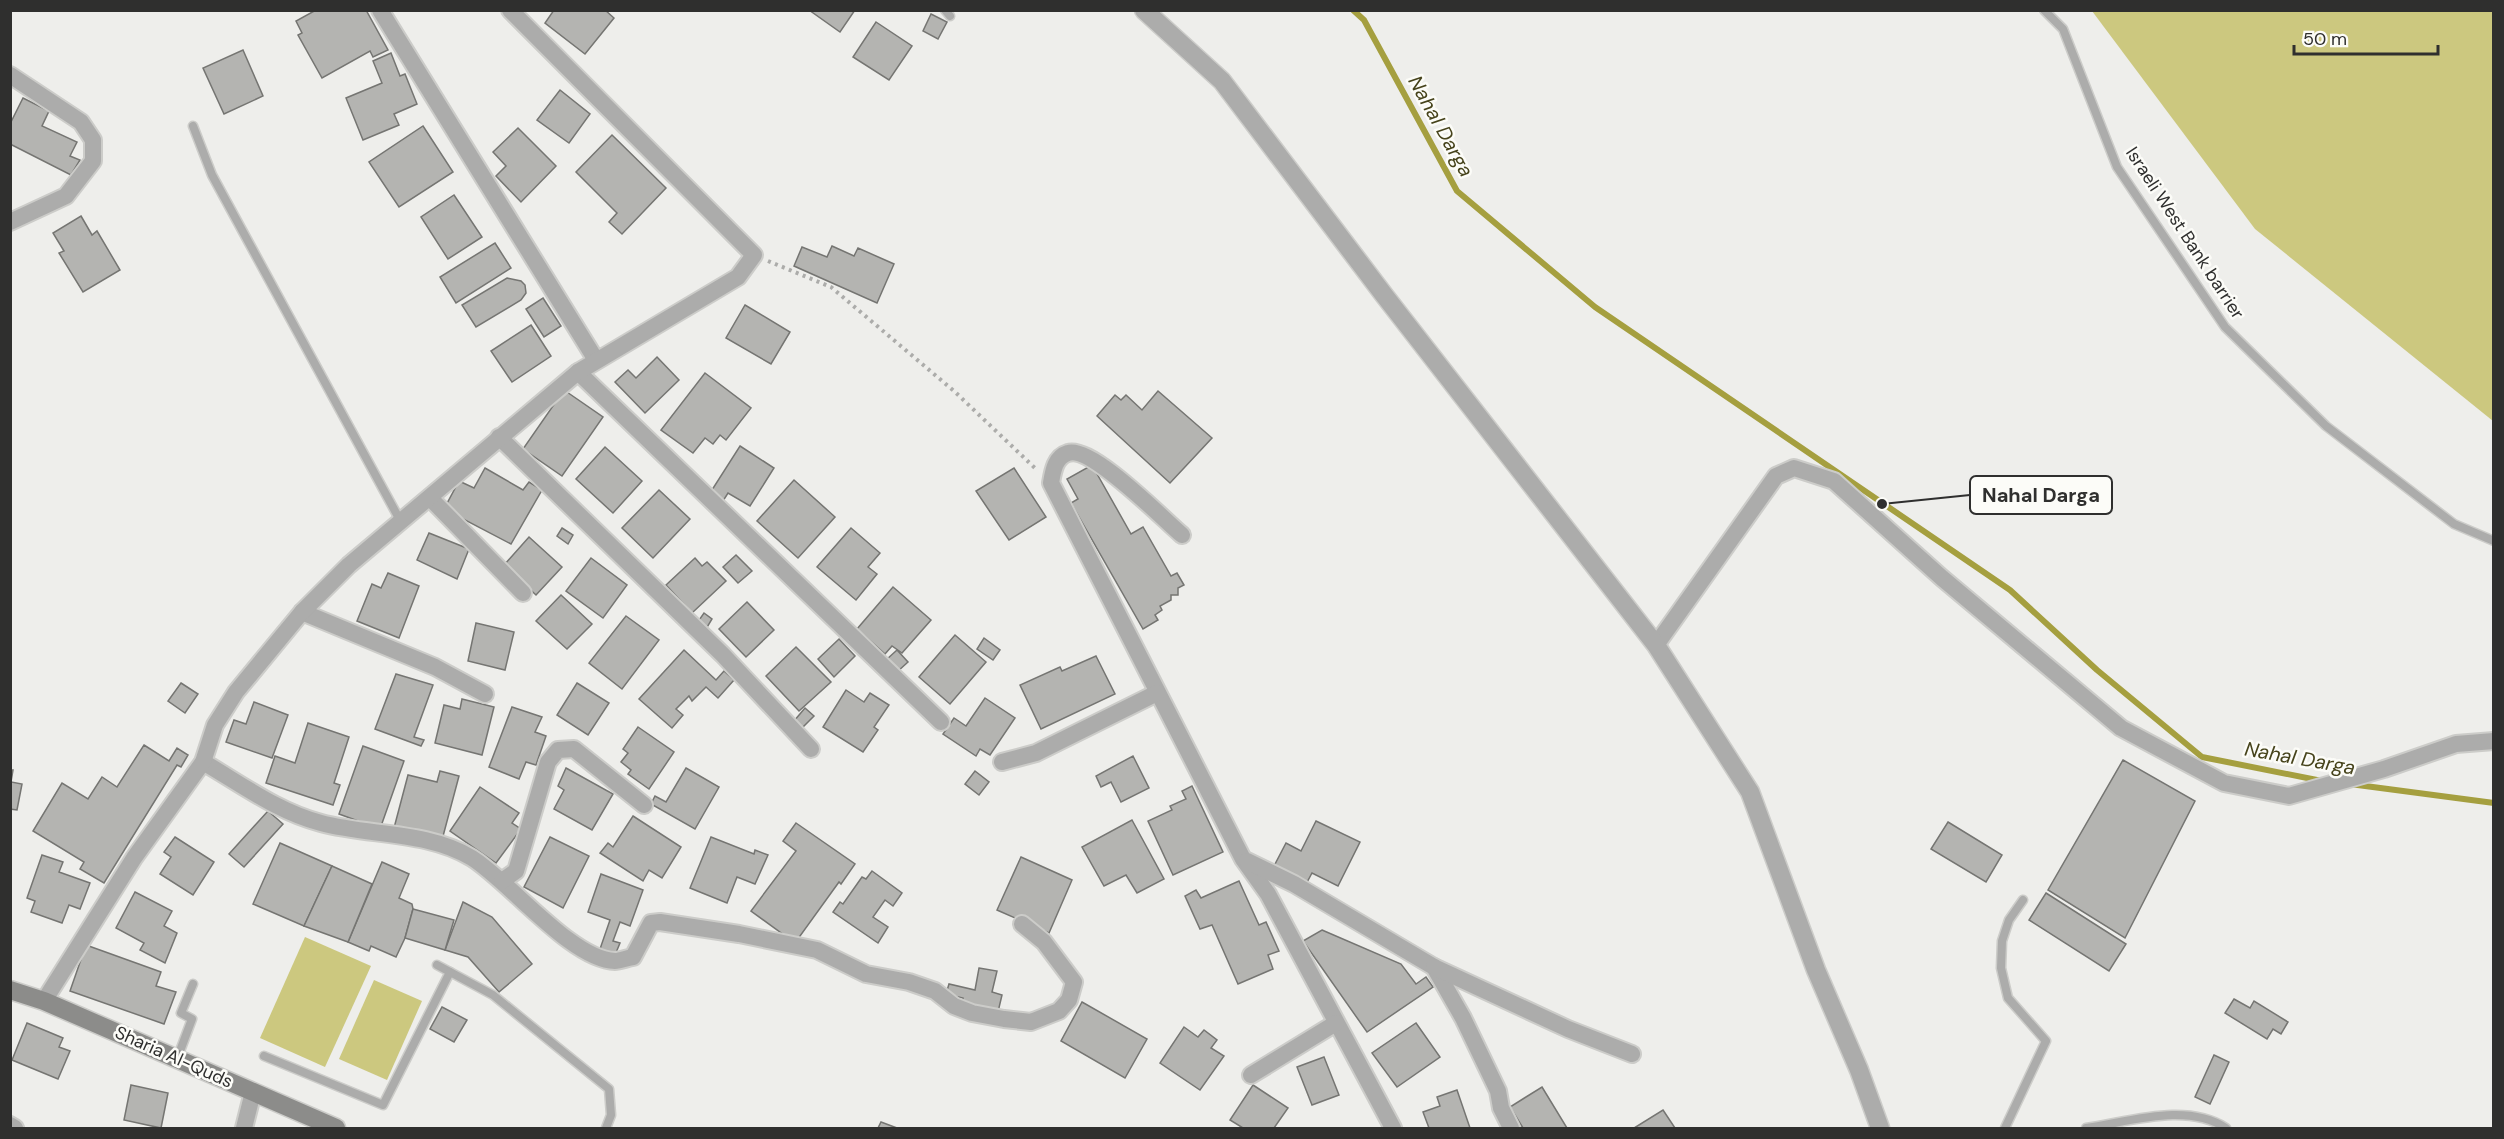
<svg xmlns="http://www.w3.org/2000/svg" width="2504" height="1139" viewBox="0 0 2504 1139" font-family="'DM Sans',sans-serif">
	<style>
		.green { fill: #ccc87f }
		.lines { fill: none; stroke-linecap: round; stroke-linejoin: round }
		.stream { stroke: #a59f3f; stroke-width: 6 }
		.building { fill: #b4b4b1; stroke: #757572; stroke-width: 1.5 }
		.service-casing { stroke: #ccccc9; stroke-width: 11 }
		.minor-casing { stroke: #ccccc9; stroke-width: 20 }
		.tertiary-casing { stroke: #ccccc9; stroke-width: 21 }
		.secondary-casing { stroke: #ccccc9; stroke-width: 21 }
		.path { stroke: #acacaa; stroke-width: 4; stroke-dasharray: 3 4.5; stroke-linecap: butt }
		.service { stroke: #acacab; stroke-width: 8 }
		.minor { stroke: #acacab; stroke-width: 16 }
		.tertiary { stroke: #acacab; stroke-width: 18 }
		.secondary { stroke: #8c8c8a; stroke-width: 18 }
		.labels { text-anchor: middle; stroke-width: 5; stroke-linejoin: round; paint-order: stroke }
		.street-label { font-size: 18px; fill: #2f2f2e; stroke: #fcfcf8 }
		.water-label { font-size: 20px; font-style: italic; fill: #46431b; stroke: #fcfcf8 }
		.leader { fill: none; stroke: #2f2f2e; stroke-width: 2 }
		.callout-dot { fill: #2f2f2e; stroke: #fcfcf8; stroke-width: 2 }
		.callout { fill: #fcfcf8; stroke: #2f2f2e; stroke-width: 2 }
		.callout-label { font-size: 20px; text-anchor: middle; font-weight: bold; fill: #2f2f2e }
	</style>
	<rect width="100%" height="100%" fill="#eeeeeb"/>
	<g class="green">
		<polygon points="2092,11 2493,11 2493,421 2255,229"/>
		<polygon points="305,937 371,966 325,1067 260,1038"/>
		<polygon points="374,980 422,1001 387,1080 339,1059"/>
	</g>
	<g class="lines">
		<g class="stream">
			<polyline points="1353,10 1364,20 1457,191 1595,307 2010,590 2097,670 2202,757 2322,781"/>
			<polyline points="2350,784 2494,803"/>
		</g>
	</g>
	<g class="building">
		<polygon points="316,10 366,10 388,50 373,57 370,51 322,78 298,35 302,33 296,21"/>
		<polygon points="554,10 605,10 614,18 585,54 545,23"/>
		<polygon points="809,10 855,10 840,32"/>
		<polygon points="931,14 947,22 938,39 923,31"/>
		<polygon points="876,22 912,46 889,80 853,57"/>
		<polygon points="243,50 263,96 224,114 203,68"/>
		<polygon points="391,53 400,76 405,74 417,104 394,114 399,125 363,140 346,98 382,83 373,61"/>
		<polygon points="560,90 590,114 569,143 537,120"/>
		<polygon points="23,98 49,111 42,126 77,142 70,156 80,160 71,175 10,144 10,124"/>
		<polygon points="423,126 453,172 399,207 369,162"/>
		<polygon points="518,128 556,166 521,202 496,176 506,166 493,152"/>
		<polygon points="612,135 666,188 622,234 609,222 617,213 576,172"/>
		<polygon points="454,195 482,237 448,259 421,217"/>
		<polygon points="81,216 92,235 97,231 120,270 83,292 59,253 64,251 53,233"/>
		<polygon points="495,243 511,268 456,303 440,277"/>
		<polygon points="832,246 854,256 858,248 894,264 877,303 794,266 802,247 827,257"/>
		<polygon points="507,278 521,281 525,285 526,293 521,300 476,327 462,305"/>
		<polygon points="543,298 561,326 544,337 526,309"/>
		<polygon points="745,305 790,332 771,364 726,338"/>
		<polygon points="531,325 551,356 512,382 491,351"/>
		<polygon points="657,357 679,380 645,413 615,382 628,370 636,378"/>
		<polygon points="705,373 751,408 726,440 720,435 713,444 705,438 693,453 661,430"/>
		<polygon points="564,390 603,417 562,476 523,449"/>
		<polygon points="1158,391 1212,438 1170,483 1097,416 1115,395 1121,400 1126,395 1142,410"/>
		<polygon points="740,446 774,468 750,506 728,493 723,501 710,493"/>
		<polygon points="605,447 642,481 613,513 576,479"/>
		<polygon points="1092,465 1131,534 1143,527 1171,576 1177,573 1184,585 1178,588 1178,595 1171,595 1171,600 1160,606 1162,610 1155,615 1158,620 1143,629 1071,503 1078,499 1067,479"/>
		<polygon points="485,468 523,490 529,482 542,490 511,544 444,509 459,481 474,488"/>
		<polygon points="1014,468 1046,517 1009,540 976,491"/>
		<polygon points="794,480 835,517 798,558 757,521"/>
		<polygon points="659,490 690,519 653,558 622,528"/>
		<polygon points="562,528 573,535 568,544 557,536"/>
		<polygon points="851,528 880,553 868,567 877,574 856,600 817,567"/>
		<polygon points="429,533 469,549 457,579 417,560"/>
		<polygon points="529,537 562,567 536,595 504,565"/>
		<polygon points="736,555 752,571 738,583 723,567"/>
		<polygon points="591,558 627,585 603,618 566,591"/>
		<polygon points="695,558 702,566 707,562 726,581 692,613 666,585"/>
		<polygon points="388,573 419,586 399,638 357,621 372,584 381,588"/>
		<polygon points="893,587 931,620 902,653 892,646 885,654 857,629"/>
		<polygon points="561,595 592,624 567,649 536,621"/>
		<polygon points="747,602 774,630 746,657 719,629"/>
		<polygon points="704,613 712,619 706,629 697,623"/>
		<polygon points="626,616 659,640 622,689 589,663"/>
		<polygon points="476,623 514,632 505,670 468,661"/>
		<polygon points="955,635 986,662 950,704 919,677"/>
		<polygon points="984,638 1000,650 993,660 977,649"/>
		<polygon points="839,639 855,656 834,677 818,659"/>
		<polygon points="796,647 831,682 799,711 766,676"/>
		<polygon points="684,650 716,680 724,671 734,680 718,698 706,687 692,701 689,696 676,709 683,715 672,728 639,699"/>
		<polygon points="897,650 908,662 897,672 886,660"/>
		<polygon points="1096,656 1115,694 1041,729 1020,685 1060,667 1062,671"/>
		<polygon points="396,674 433,685 414,737 424,740 421,746 375,729"/>
		<polygon points="181,683 198,694 185,713 168,701"/>
		<polygon points="577,683 609,703 588,735 557,715"/>
		<polygon points="846,690 864,702 870,693 889,705 874,727 878,730 863,752 823,727"/>
		<polygon points="985,698 1015,718 990,755 980,749 976,756 943,734 954,718 966,726"/>
		<polygon points="462,699 494,707 482,755 435,743 444,705 460,709"/>
		<polygon points="254,702 288,715 272,758 226,742 234,720 246,724"/>
		<polygon points="512,707 542,717 535,732 546,736 536,765 526,762 519,779 489,767"/>
		<polygon points="805,708 814,716 802,728 794,721"/>
		<polygon points="308,723 349,737 334,783 340,785 333,805 266,783 275,756 295,763"/>
		<polygon points="638,727 674,752 649,789 628,774 631,770 621,762 628,753 623,749"/>
		<polygon points="144,745 169,761 177,748 188,755 181,767 177,765 104,883 80,869 84,862 33,831 62,783 88,799 102,777 117,787"/>
		<polygon points="363,746 404,761 380,829 339,814"/>
		<polygon points="1133,756 1149,788 1121,802 1111,782 1101,787 1096,776"/>
		<polygon points="2123,760 2195,801 2125,938 2048,890"/>
		<polygon points="566,768 613,794 592,830 554,809 564,790 558,786"/>
		<polygon points="686,768 719,787 695,829 651,804 655,796 666,802"/>
		<polygon points="10,770 13,770 11,782 22,784 17,810 10,809"/>
		<polygon points="440,771 459,776 442,840 394,828 408,775 437,782"/>
		<polygon points="975,771 989,782 979,795 965,784"/>
		<polygon points="1192,786 1223,852 1173,875 1148,821 1172,810 1170,806 1186,799 1182,791"/>
		<polygon points="480,787 519,813 512,823 521,829 496,863 450,831"/>
		<polygon points="268,811 283,824 244,867 229,854"/>
		<polygon points="633,816 681,847 662,878 649,870 643,881 600,853 608,843 613,847"/>
		<polygon points="1132,820 1164,879 1137,893 1126,875 1104,886 1082,847"/>
		<polygon points="1316,821 1360,842 1338,886 1312,873 1305,886 1273,868 1286,843 1301,851"/>
		<polygon points="1948,822 2002,855 1986,882 1931,849"/>
		<polygon points="796,823 855,864 841,884 839,882 795,943 751,911 796,851 783,841"/>
		<polygon points="175,837 214,862 193,895 160,874 171,857 164,852"/>
		<polygon points="550,837 589,856 563,908 524,887"/>
		<polygon points="711,837 754,854 755,850 768,855 755,884 737,877 727,903 690,888"/>
		<polygon points="280,843 332,866 304,926 253,904"/>
		<polygon points="42,855 63,862 59,872 90,883 80,909 69,905 62,923 31,912 35,901 27,898"/>
		<polygon points="1021,857 1072,880 1049,933 997,910"/>
		<polygon points="382,862 409,874 399,898 412,904 413,909 405,938 396,957 371,946 369,951 348,942"/>
		<polygon points="332,866 372,884 348,942 304,926"/>
		<polygon points="872,871 902,893 893,906 885,900 873,917 888,927 878,943 833,912 840,902 843,904 862,877 866,879"/>
		<polygon points="601,874 643,890 630,926 620,922 613,941 620,943 615,955 600,949 610,920 588,912"/>
		<polygon points="1239,881 1259,925 1266,922 1279,951 1268,955 1273,969 1238,984 1212,925 1200,929 1185,896 1196,890 1201,898"/>
		<polygon points="135,892 172,911 164,926 177,933 165,963 140,950 144,943 116,928"/>
		<polygon points="2046,893 2126,944 2109,971 2029,920"/>
		<polygon points="463,902 492,917 532,964 499,992 468,957 445,950"/>
		<polygon points="413,909 454,920 445,950 405,938"/>
		<polygon points="1322,930 1401,964 1416,984 1426,977 1433,987 1367,1032 1303,941"/>
		<polygon points="86,945 161,972 156,986 176,992 164,1024 70,991"/>
		<polygon points="979,968 997,971 992,992 1002,995 998,1012 962,1005 963,998 946,994 949,984 975,990"/>
		<polygon points="2234,999 2250,1008 2254,1001 2288,1022 2281,1034 2273,1029 2267,1039 2225,1013"/>
		<polygon points="1082,1002 1147,1039 1125,1078 1061,1041"/>
		<polygon points="442,1007 467,1020 454,1042 430,1029"/>
		<polygon points="27,1023 63,1038 59,1047 70,1051 58,1079 12,1060"/>
		<polygon points="1416,1023 1440,1057 1397,1087 1372,1053"/>
		<polygon points="1184,1027 1198,1037 1204,1030 1217,1040 1211,1048 1224,1056 1200,1090 1160,1063"/>
		<polygon points="2214,1055 2229,1062 2210,1104 2195,1097"/>
		<polygon points="1324,1057 1339,1095 1312,1105 1297,1067"/>
		<polygon points="131,1085 168,1093 161,1128 124,1120"/>
		<polygon points="1253,1085 1288,1108 1274,1128 1243,1128 1230,1120"/>
		<polygon points="1542,1087 1567,1128 1523,1128 1510,1107"/>
		<polygon points="1457,1090 1470,1128 1429,1128 1423,1112 1440,1106 1437,1097"/>
		<polygon points="1663,1110 1675,1128 1634,1128"/>
		<polygon points="881,1122 897,1128 878,1128"/>
	</g>
	<g class="lines">
		<defs>
			<g id="service">
				<polyline points="945,10 950,16"/>
				<polyline points="2044,10 2063,29 2117,167 2225,327 2326,426 2454,524 2494,541"/>
				<polyline points="193,126 212,175 401,522"/>
				<polyline points="437,965 493,995 609,1089 611,1115 606,1128"/>
				<polyline points="264,1056 383,1105 450,972"/>
				<polyline points="177,1059 192,1019 181,1013 193,984"/>
				<polyline points="2005,1128 2046,1041 2008,998 2001,968 2002,941 2009,920 2023,900"/>
				<path d="M2086,1128c43,-6 100,-26 140,0"/>
			</g>
			<g id="minor">
				<polyline points="380,10 596,360"/>
				<polyline points="10,75 81,122 93,140 93,161 66,196 10,222"/>
				<polyline points="578,372 941,722"/>
				<polyline points="499,437 723,655 811,749"/>
				<polyline points="430,498 523,593"/>
				<path d="M1182,535c-19,-16 -91,-90 -114,-82 -13,4 -15,18 -17,30l192,376 25,35 125,234"/>
				<polyline points="302,612 435,667 485,694"/>
				<polyline points="1656,645 1776,476 1794,468 1834,481 1942,578 2121,728 2224,783 2289,796 2384,769 2456,744 2494,741"/>
				<path d="M203,762c38,22 75,50 118,61 48,13 107,8 151,35 38,24 100,102 143,103 5,0 12,-3 18,-4l18,-34 9,-1 79,12 78,16 49,24 43,8 26,9 19,15 18,7 32,6 27,3 28,-11 10,-11 5,-18 -30,-40 -22,-18"/>
				<polyline points="1002,762 1036,753 1157,693"/>
				<polyline points="1247,861 1294,884 1434,967 1463,1018 1498,1091 1501,1108 1511,1128"/>
				<polyline points="502,881 516,871 548,762 558,750 574,749 644,805"/>
				<polyline points="1434,967 1568,1029 1632,1054"/>
				<polyline points="44,1001 134,858 203,762 215,725 236,692 302,612 349,565 578,372 738,277 754,255 510,10"/>
				<polyline points="1251,1075 1336,1023"/>
				<polyline points="10,1125 15,1128"/>
				<polyline points="244,1128 253,1092"/>
			</g>
			<polyline id="tertiary" points="1144,10 1222,81 1384,295 1656,645 1750,792 1816,970 1859,1070 1880,1128"/>
			<polyline id="secondary" points="10,990 44,1001 336,1128"/>
		</defs>
		<use href="#service" class="service-casing"/>
		<use href="#minor" class="minor-casing"/>
		<use href="#tertiary" class="tertiary-casing"/>
		<use href="#secondary" class="secondary-casing"/>
		<polyline class="path" points="768,261 831,287 954,391 1037,470"/>
		<use href="#service" class="service"/>
		<use href="#minor" class="minor"/>
		<use href="#tertiary" class="tertiary"/>
		<use href="#secondary" class="secondary"/>
	</g>
	<g class="labels">
		<g class="street-label">
			<text transform="translate(2185 233) rotate(57)" y="6">Israeli West Bank barrier</text>
			<text transform="translate(174 1057) rotate(24)" y="6">Sharia Al-Quds</text>
		</g>
		<g class="water-label">
			<text transform="translate(1441 126) rotate(61)" y="7">Nahal Darga</text>
			<text transform="translate(2300 758) rotate(10)" y="7">Nahal Darga</text>
		</g>
	</g>
	<path class="leader" d="M1882 504L1970 495"/>
	<circle class="callout-dot" cx="1882" cy="504" r="6"/>
	<rect class="callout" x="1970" y="476" width="142" height="38" rx="6"/>
	<g class="callout-label">
		<text x="2041" y="502">Nahal Darga</text>
	</g>
	<rect width="2504" height="1139" fill="none" stroke="#2f2f2e" stroke-width="24"/>
	<path d="M2294 45v9h144v-9" fill="none" stroke="#2f2f2e" stroke-width="3"/>
	<text x="2303" y="45" font-size="18" fill="#2f2f2e" stroke="#fcfcf8" stroke-width="4.5" paint-order="stroke">50 m</text>
</svg>
